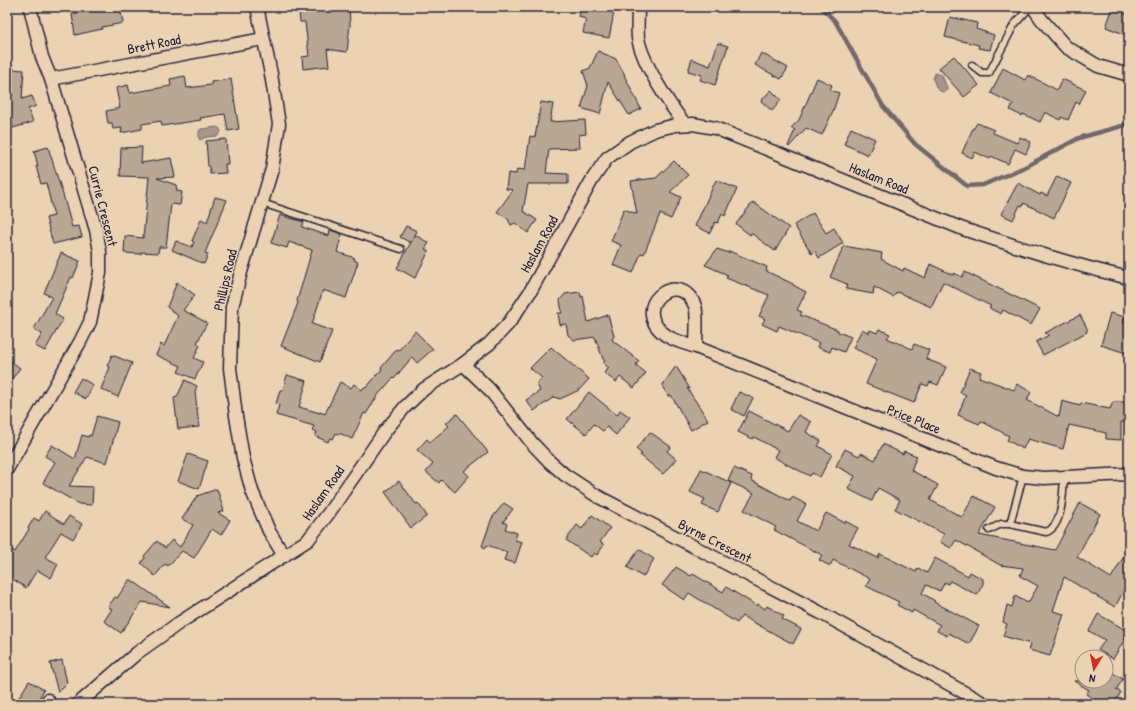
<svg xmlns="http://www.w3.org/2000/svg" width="1136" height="711" viewBox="0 0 1136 711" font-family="'Patrick Hand',sans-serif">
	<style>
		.water { fill: #a79689; stroke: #72686a }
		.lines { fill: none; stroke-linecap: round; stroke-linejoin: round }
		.stream { stroke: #72686a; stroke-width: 4.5 }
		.building { fill: #b9a794; stroke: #22223b }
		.lane-casing { stroke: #22223b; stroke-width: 9 }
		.street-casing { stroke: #22223b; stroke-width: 15 }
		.lane { stroke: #ebd2b2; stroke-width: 6 }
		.street { stroke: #ebd2b2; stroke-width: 12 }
		.labels { text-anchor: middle; stroke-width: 3; stroke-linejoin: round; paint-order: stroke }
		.street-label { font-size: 14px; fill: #22223b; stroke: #ebd2b2 }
	</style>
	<rect width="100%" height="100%" fill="#ebd2b2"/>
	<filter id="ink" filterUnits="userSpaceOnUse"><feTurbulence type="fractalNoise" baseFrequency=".025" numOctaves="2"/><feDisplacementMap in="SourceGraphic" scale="8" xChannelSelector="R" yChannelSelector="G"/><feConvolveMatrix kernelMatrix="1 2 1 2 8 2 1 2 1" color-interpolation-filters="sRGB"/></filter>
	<g filter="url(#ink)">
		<g class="water">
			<polygon points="935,73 942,75 947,88 947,90 942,92 937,89 933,79"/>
			<polygon points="217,127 220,129 221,132 218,136 206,137 200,140 199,139 199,131 201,129"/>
		</g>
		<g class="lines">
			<polyline class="stream" points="821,7 835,21 883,106 915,144 967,186 983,185 1025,167 1079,138 1129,124"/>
		</g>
		<g class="building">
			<polygon points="101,7 120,7 123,23 102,27 102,29 75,35 72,14 101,8"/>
			<polygon points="302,7 349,7 350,24 347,52 327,49 329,66 303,69 302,57 309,56 305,22 300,22 299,11 303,11"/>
			<polygon points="581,7 615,7 609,38 583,33 586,19 579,17"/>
			<polygon points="1113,7 1128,7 1125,14 1129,15 1129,36 1106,27"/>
			<polygon points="950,17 977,23 976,29 994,35 990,50 978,48 979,45 945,37"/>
			<polygon points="718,43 728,46 715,85 700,80 702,75 688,71 692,59 710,66"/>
			<polygon points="598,51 616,59 625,75 624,75 641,109 629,115 608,82 600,114 581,108 588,86 583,71 590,68"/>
			<polygon points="761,53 788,68 781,79 755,65"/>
			<polygon points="954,56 979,85 964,97 939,68"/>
			<polygon points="1003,68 1025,80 1028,75 1057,90 1062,79 1086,90 1079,104 1076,102 1068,120 1061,117 1060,120 1045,112 1040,122 1023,114 1022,116 1010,110 1013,104 991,93"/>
			<polygon points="11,69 24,70 22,99 32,96 36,106 28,109 33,122 13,128 9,115 7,115 7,95 9,95"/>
			<polygon points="185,76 187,88 211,85 211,82 231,79 239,129 228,131 225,114 200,118 201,120 162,126 161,121 142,124 142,129 121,133 122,128 113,129 112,123 108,123 106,111 120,108 116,88 128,85 130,93 171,86 170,79"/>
			<polygon points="817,78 832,85 830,90 839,93 833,111 822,135 806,128 789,147 788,146 795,130 791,128 799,120"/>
			<polygon points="771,90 781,100 772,111 761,101"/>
			<polygon points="541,102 553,104 550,122 585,120 586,134 579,135 580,148 549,149 546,173 568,174 568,184 528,184 523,211 537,220 528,233 515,223 511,225 508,219 497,212 513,190 506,189 508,173 516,174 517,169 525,170 530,136 535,137"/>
			<polygon points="977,123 994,130 993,133 1017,143 1020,137 1031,142 1026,154 1015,149 1008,164 991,156 990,159 975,152 972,158 962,153 973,128 974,128"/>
			<polygon points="851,128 875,139 868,155 844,144"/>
			<polygon points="226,139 228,164 225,164 226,173 210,174 209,166 208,166 206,141"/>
			<polygon points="48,147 64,198 72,227 79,226 82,237 53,244 46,218 54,216 46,183 41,184 36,166 38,166 34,151"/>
			<polygon points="142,147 141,163 171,158 175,177 157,178 176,185 177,191 182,192 180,205 171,204 166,247 159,247 158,253 141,252 141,254 124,253 125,236 143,238 149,177 120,176 121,148"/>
			<polygon points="674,161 688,175 670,192 681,197 671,219 660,214 644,254 641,253 633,273 613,265 621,245 611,241 624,209 637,214 631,181 656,178"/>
			<polygon points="1057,176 1071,183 1054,218 1024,203 1023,206 1020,205 1013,220 1001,214 1018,183 1040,195 1041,193 1047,196"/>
			<polygon points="716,180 737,189 725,216 722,214 718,223 715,222 710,233 695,226"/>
			<polygon points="215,197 227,200 205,253 208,254 204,264 172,250 176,241 192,247 194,242 192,241 201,219 207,222"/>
			<polygon points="753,202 789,228 775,251 751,233 750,235 736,224"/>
			<polygon points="813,213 826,233 834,228 843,243 819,258 815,251 812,254 794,225"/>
			<polygon points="280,215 304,222 302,227 329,236 330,230 342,234 337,252 355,258 354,260 358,262 346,298 323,290 312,324 332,331 320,362 281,346 298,303 297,301 312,250 289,242 287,248 271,243"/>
			<polygon points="406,226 417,231 411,243 400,237"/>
			<polygon points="415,235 429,243 425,249 429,251 415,278 397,268"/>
			<polygon points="844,246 882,253 881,259 903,271 904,268 925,278 930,264 953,275 954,273 962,277 965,272 1040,309 1031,325 1003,310 1001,314 989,308 991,306 943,282 931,307 897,292 893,297 874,287 873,294 846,289 847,284 830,277"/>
			<polygon points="717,249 729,253 729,251 767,267 766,271 793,284 793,285 806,292 797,310 802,312 800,315 838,330 838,332 851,337 844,352 832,347 830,352 817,347 819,343 779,326 777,331 762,324 765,319 759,316 769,295 726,278 728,275 705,265"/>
			<polygon points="61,253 80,261 73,278 71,277 55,314 63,319 45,351 35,346 42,334 34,329 52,297 44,293"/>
			<polygon points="177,282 195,295 183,310 207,323 197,343 200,345 194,358 203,362 195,379 178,372 181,366 156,355 161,344 164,346 178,316 167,307"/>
			<polygon points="580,292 581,297 583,296 588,322 608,315 614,336 612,340 639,361 636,365 646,373 634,388 620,377 616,382 604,373 609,368 603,363 605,361 603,359 595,337 574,340 568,335 566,324 560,325 558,313 562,313 560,300 565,294"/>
			<polygon points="1110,313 1125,317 1123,323 1129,324 1129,354 1101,345"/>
			<polygon points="1080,315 1087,328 1087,332 1043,355 1036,342 1049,335 1045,333"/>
			<polygon points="862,329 869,333 870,330 877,333 879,329 890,334 887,338 912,349 914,344 929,350 926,359 946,367 938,385 930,382 928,386 922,384 914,403 866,384 877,359 853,348"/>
			<polygon points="415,331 433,349 417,363 412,357 394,379 393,378 378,395 366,414 364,413 352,439 339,433 339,435 336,433 333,439 330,438 328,442 315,436 317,432 312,430 314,426 276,415 279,405 276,404 280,390 283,390 287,375 307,381 299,407 320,413 320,412 325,414 340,382 351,388 354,384 362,390 364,387 366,388 382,369 381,368 397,349 399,350"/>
			<polygon points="551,347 589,379 579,390 560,399 554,397 534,411 526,400 540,391 537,384 542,378 530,368"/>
			<polygon points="112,355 132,363 118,397 101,389 110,367 107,366"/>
			<polygon points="7,358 20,368 7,386"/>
			<polygon points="676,366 690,389 687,388 708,420 691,430 671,395 668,396 662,386"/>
			<polygon points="970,368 981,372 979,377 1014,390 1017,384 1031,392 1027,400 1059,417 1062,401 1080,406 1081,403 1110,409 1113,402 1129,402 1129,422 1121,422 1121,440 1106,439 1106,433 1069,425 1063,449 1028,439 1023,449 1007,440 1009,436 981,421 979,424 958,415 966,395 960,392"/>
			<polygon points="81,378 93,385 86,399 73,392"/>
			<polygon points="185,380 197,386 195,391 199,427 178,429 174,398 177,397"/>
			<polygon points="589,392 617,415 620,410 630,417 616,435 607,427 603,431 594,424 586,434 567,419"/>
			<polygon points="739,392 753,398 744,416 731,409"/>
			<polygon points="749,411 788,431 798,415 811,422 806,432 821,441 818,446 832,454 820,477 812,473 810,476 786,464 774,457 778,450 754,437 753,439 738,432"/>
			<polygon points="457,414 488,452 464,471 469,476 455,492 441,480 439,483 426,472 433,464 417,450 427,439 430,442 449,426 446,423"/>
			<polygon points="97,416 118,422 107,463 87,457 69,486 93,487 92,505 79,504 43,483 55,462 45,456 52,445 75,459 82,435 88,437 89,435 91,436"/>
			<polygon points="650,432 671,447 667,451 676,459 663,474 640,455 642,454 636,449"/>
			<polygon points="883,444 903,454 904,451 917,456 911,470 938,485 930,500 962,517 974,496 995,507 979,535 1055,550 1080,503 1100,514 1077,557 1111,578 1129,548 1129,593 1124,590 1115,607 1064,577 1053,611 1064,614 1050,656 1029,650 1031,644 1003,636 1007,624 1003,622 1007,605 1012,607 1015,596 1028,603 1038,586 1020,576 1023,568 1000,565 956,540 951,548 940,542 944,534 895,509 900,500 878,488 872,501 848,489 855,476 836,466 845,449 859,456 861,453 875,460"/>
			<polygon points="188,454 208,461 199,489 178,481"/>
			<polygon points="734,468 752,476 751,480 790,501 792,497 806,504 797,521 816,531 826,513 845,523 845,521 858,528 849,544 878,558 880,554 916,572 918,568 927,573 935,558 968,576 970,572 983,579 983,584 977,595 950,581 948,584 945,582 940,591 926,585 922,593 935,601 934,602 979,626 969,644 949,633 947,636 937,631 940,625 913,610 912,613 897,605 899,602 866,586 870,579 833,560 830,566 819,560 822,555 774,530 776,527 744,510 754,493 728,481"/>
			<polygon points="701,469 731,483 718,512 702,505 705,499 690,492"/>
			<polygon points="399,481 416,504 418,503 427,516 411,528 385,492"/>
			<polygon points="217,489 224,511 218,513 230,520 221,535 212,529 194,558 182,551 168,566 165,564 155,576 141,563 145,558 144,556 157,541 165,548 172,540 180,547 193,525 182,519 197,496"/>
			<polygon points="504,503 513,509 503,522 507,524 505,529 517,533 515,540 522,542 515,563 504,560 507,552 487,545 485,548 482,546 492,518"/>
			<polygon points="45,511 64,524 69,516 82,524 73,539 61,532 45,557 58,564 51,578 37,570 26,588 7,575 7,546 15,552 29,529 28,528 34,518 39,521"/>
			<polygon points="592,515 610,528 600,542 604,545 597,555 594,553 591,557 566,540 577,525 582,529"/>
			<polygon points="639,549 654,559 643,577 627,567"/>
			<polygon points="676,567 691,576 693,574 723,592 726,587 757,606 758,604 765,609 767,606 784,616 782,619 801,629 793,644 742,616 737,623 689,593 684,600 662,585"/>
			<polygon points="130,579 170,607 142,602 121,633 104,621 112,609 108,607 115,597 117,598"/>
			<polygon points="1098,614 1129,632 1113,659 1098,650 1105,640 1089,631"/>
			<polygon points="62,660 67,683 58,692 50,663"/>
			<polygon points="1106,669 1123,679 1116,690 1121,692 1114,704 1103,704 1086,694 1089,690 1074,681 1106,681"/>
			<polygon points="29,681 44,690 35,704 15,704"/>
		</g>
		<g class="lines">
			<defs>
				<g id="lane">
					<polyline points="972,65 982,73 989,73 1014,25 1030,7"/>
					<polyline points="262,203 401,249"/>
					<polyline points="1010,524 1023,476"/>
					<path d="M989,530l12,-6h9l36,8c17,-5 17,-41 18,-55"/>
				</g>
				<g id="street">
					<polyline points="257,7 271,74 279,124 272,169 241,272 232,307 230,368 236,416 243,458 252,491 269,531 284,556"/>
					<path d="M638,7c0,10 -1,21 0,31 4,24 31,67 47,86"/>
					<polyline points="1033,7 1042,20 1066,47 1098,66 1129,75"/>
					<polyline points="51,79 263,39"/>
					<path d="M696,347c0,-10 2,-33 -1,-41 -16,-40 -69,2 -28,30 8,5 19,8 29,11l300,121 27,8 21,2 85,-4"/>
					<polyline points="463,364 489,389 532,443 550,462 565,475 597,496 819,612 985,704"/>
					<polyline points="7,469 80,342 90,322 100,273 100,251 96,230 51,79 42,57 30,7"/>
					<polyline points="45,704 48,700"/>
					<path d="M78,704l59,-51 42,-30 129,-83 20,-26 57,-83 20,-24 19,-18 39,-25 26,-20 20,-21 21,-31 62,-112 15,-22 23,-16 25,-12 21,-5 17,-1 22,4 248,101c55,18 110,36 166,49"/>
				</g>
			</defs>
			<use href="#lane" class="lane-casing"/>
			<use href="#street" class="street-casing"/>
			<use href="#lane" class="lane"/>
			<use href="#street" class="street"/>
		</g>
	</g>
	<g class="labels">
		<g class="street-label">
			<text transform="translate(154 44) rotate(-11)" y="5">Brett Road</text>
			<text transform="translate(879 178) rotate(22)" y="5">Haslam Road</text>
			<text transform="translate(103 206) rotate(76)" y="5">Currie Crescent</text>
			<text transform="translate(539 244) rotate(-61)" y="5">Haslam Road</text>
			<text transform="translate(225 280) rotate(-77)" y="5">Phillips Road</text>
			<text transform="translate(914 419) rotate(22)" y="5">Price Place</text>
			<text transform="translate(323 493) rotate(-55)" y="5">Haslam Road</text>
			<text transform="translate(715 541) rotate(27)" y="5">Byrne Crescent</text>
		</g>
	</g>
	<rect width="1136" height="711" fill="none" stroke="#ebd2b2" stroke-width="24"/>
	<rect x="12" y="12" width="1112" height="687" fill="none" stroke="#22223b" stroke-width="1.5" filter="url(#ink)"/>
	<g transform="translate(1094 669) rotate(190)"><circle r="19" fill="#ebd2b2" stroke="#9b8c82"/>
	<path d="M0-3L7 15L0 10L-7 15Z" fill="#c8321e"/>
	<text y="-6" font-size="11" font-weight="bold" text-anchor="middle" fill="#22223b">N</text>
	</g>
</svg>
